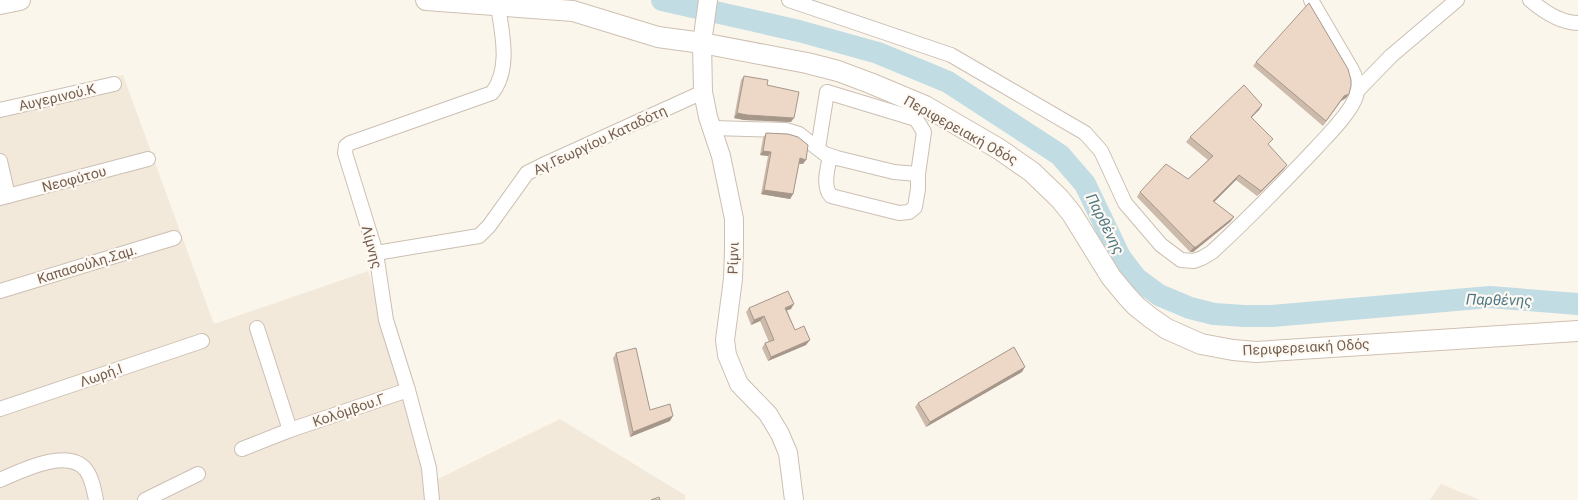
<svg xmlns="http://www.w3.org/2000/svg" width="1578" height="500" viewBox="0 0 1578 500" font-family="Roboto,sans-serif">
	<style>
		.residential { fill: #f2e9db }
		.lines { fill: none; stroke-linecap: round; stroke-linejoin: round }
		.river { stroke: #c2dce3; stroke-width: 22 }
		.minor-casing { stroke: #ccbfb3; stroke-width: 16 }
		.tertiary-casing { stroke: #ccbfb3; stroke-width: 20 }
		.secondary-casing { stroke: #cfc0b1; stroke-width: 22 }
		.minor { stroke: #fff; stroke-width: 14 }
		.tertiary { stroke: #fff; stroke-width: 18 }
		.secondary { stroke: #fff; stroke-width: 20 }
		.wall { fill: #ccbaab }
		.shaded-wall { fill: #a6978b }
		.building { fill: #edd8c7; stroke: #a6978b }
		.labels { text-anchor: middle; stroke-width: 4.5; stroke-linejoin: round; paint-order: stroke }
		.street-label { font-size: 14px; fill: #745f51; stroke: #fefaf3 }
		.water-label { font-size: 15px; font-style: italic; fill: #4c7885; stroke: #fefaf3 }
	</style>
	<rect width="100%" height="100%" fill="#fbf6ec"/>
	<g class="residential">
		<polygon points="123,75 214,324 368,271 432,482 560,419 685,495 685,500 0,500 0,102"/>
		<polygon points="1441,484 1480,500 1430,500"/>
	</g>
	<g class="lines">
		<polyline class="river" points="662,0 799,31 878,53 948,82 1060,155 1085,184 1120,257 1136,278 1159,295 1190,308 1214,314 1244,316 1272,316 1490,297 1578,304"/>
		<defs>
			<g id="minor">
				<path d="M789,0l162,55 134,78 16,18 24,52 36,42 20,15 13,1 8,-3 10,-6c36,-33 71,-69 105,-105 11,-12 35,-36 39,-51 3,-9 0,-18 -4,-26l-41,-70"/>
				<path d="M1530,0c13,11 30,23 48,23"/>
				<polyline points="1358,90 1391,56 1457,0"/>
				<polyline points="0,110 114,84"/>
				<path d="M712,128l74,2 13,4 26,20 12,4 57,14 24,2v15l-3,18 -6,5 -10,1 -68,-17c-9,-10 -3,-28 -1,-40"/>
				<polyline points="818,148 827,92 916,119 924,132 918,174"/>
				<polyline points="0,161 8,196"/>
				<polyline points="0,198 148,159"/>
				<polyline points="376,253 479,236 489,226 527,173 547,163 703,92"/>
				<polyline points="0,291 174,238"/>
				<polyline points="257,328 290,430"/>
				<polyline points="0,409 202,341"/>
				<polyline points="242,449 290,430 408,390"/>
				<path d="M0,480c21,-9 68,-33 86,-10 6,8 8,20 10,30"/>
				<polyline points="145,500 198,474"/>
				<path d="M432,500l-3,-32 -21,-78 -22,-70 -10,-67 -31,-100 1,-7 4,-3 142,-50c19,-24 10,-60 6,-87"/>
			</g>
			<polyline id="tertiary" points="708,0 702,43 703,92 708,117 721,156 734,219 734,250 733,279 725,340 727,355 739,384 768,414 780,434 788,453 794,500"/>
			<g id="secondary">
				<polyline points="426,0 573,11 658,37 702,43 807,63 838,71 870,83 925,106 999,149 1032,172 1060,199 1072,214 1111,277 1125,294 1136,306 1151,318 1167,329 1201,344 1233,350 1256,352 1578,331"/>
				<polyline points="0,4 20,0"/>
			</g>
		</defs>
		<use href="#minor" class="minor-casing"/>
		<use href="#tertiary" class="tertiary-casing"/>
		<use href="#secondary" class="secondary-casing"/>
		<use href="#minor" class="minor"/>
		<use href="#tertiary" class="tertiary"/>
		<use href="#secondary" class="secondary"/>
	</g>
	<g class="wall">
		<polygon points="1256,62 1349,94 1346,98 1341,101 1323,126 1253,66"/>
		<polygon points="744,76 767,85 791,122 744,120 734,118 741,80"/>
		<polygon points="1262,105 1259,110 1251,118 1284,169 1257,196 1236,180 1214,202 1234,217 1230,222 1193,252 1190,252 1137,197 1140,192 1188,179 1208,160 1186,142 1190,137"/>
		<polygon points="766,133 803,164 799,164 793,194 790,199 761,194 768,156 760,155 763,138"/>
		<polygon points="749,308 791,309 787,310 795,330 806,345 768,361 762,348 765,343 769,342 760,321 751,325 746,312"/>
		<polygon points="616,353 650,410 670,421 630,437 613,358"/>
		<polygon points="1022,372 926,427 915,407 918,403"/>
	</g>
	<g class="shaded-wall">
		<polygon points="1349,94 1346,98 1341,101 1323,126 1344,96"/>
		<polygon points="1262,105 1259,110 1247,122 1251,117"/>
		<polygon points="737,113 794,118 791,122 744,120 734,118"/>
		<polygon points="763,151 771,152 768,156 760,155"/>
		<polygon points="800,158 806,160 803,164 796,163"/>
		<polygon points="1287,165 1284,169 1257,196 1261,191"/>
		<polygon points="1239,175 1236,180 1210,206 1213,201"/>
		<polygon points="764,190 793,194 790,199 761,194"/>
		<polygon points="1234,217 1230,222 1193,252 1190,252 1194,247"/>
		<polygon points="794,304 791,309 782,312 785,308"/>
		<polygon points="764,316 760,321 751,325 754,320"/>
		<polygon points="810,340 806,345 768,361 771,357"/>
		<polygon points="1025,367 1022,372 926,427 930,422"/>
		<polygon points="673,416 670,421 630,437 633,432"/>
	</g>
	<g class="building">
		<polygon points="1309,3 1348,69 1351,80 1351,86 1349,94 1344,96 1326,121 1256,62"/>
		<polygon points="744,76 768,80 767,85 799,92 794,118 747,115 737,113"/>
		<polygon points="1244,85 1262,105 1251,117 1273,139 1268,144 1287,165 1261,191 1239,175 1213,201 1234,217 1196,247 1194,247 1140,192 1166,164 1188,179 1213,156 1190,137"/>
		<polygon points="766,133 788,134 798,137 808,145 806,160 800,158 793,194 764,190 771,152 763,151"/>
		<polygon points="788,291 794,304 785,308 795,330 804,326 810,340 771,357 765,343 774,340 764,316 754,320 749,308"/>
		<polygon points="1014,347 1025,367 930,422 918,403"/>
		<polygon points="636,348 650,410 670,404 673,416 633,432 616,353"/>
		<polygon points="659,497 660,500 651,500"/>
	</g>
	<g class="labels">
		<g class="street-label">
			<text transform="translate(57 97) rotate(-13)" y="5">Αυγερινού.Κ</text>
			<text transform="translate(961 130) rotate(29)" y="5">Περιφερειακή Οδός</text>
			<text transform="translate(600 140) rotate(-25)" y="5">Αγ.Γεωργίου Καταδότη</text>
			<text transform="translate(74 179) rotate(-15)" y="5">Νεοφύτου</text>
			<text transform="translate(372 247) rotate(75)" y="5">Λίμνης</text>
			<text transform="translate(733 258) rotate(-88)" y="5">Ρίμνι</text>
			<text transform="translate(87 264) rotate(-17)" y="5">Καπασούλη.Σαμ.</text>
			<text transform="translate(1306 347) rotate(-3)" y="5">Περιφερειακή Οδός</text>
			<text transform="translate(101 375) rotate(-19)" y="5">Λωρή.Ι</text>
			<text transform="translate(349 410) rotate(-19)" y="5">Κολόμβου.Γ</text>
		</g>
		<g class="water-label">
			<text transform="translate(1105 224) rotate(63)" y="5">Παρθένης</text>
			<text transform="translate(1499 300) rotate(1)" y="5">Παρθένης</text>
		</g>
	</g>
</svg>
